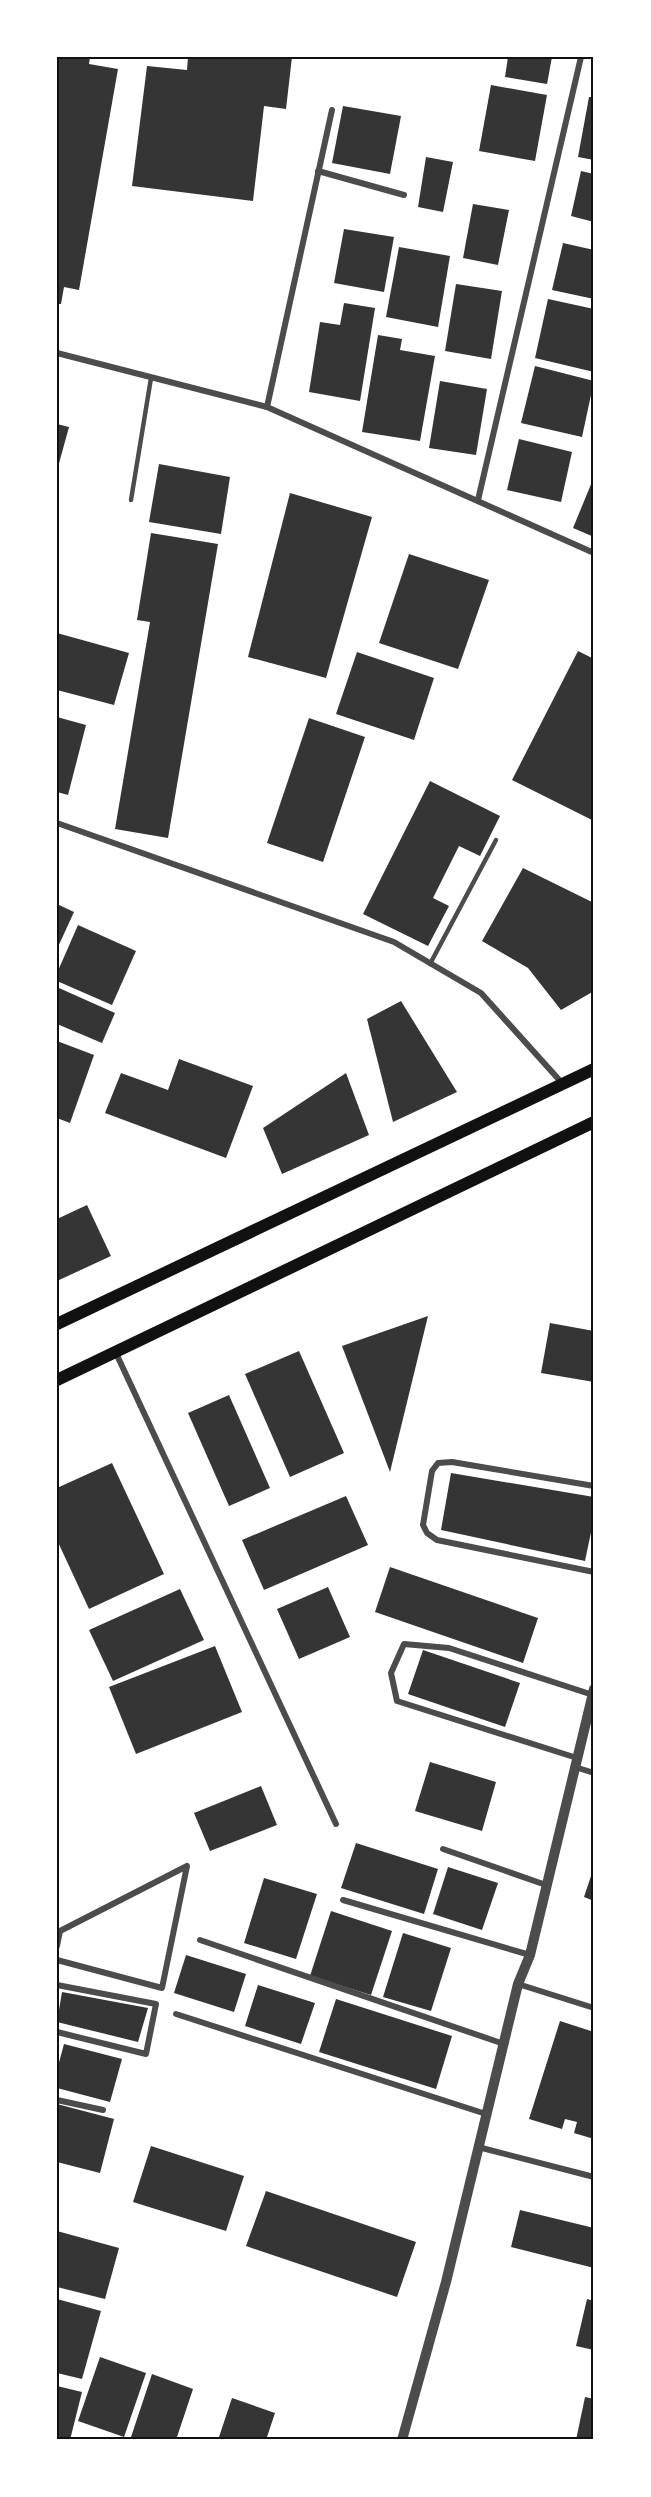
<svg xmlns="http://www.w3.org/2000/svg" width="651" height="2497" viewBox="0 0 651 2497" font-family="'Nunito Sans',sans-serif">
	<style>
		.building { fill: #353535 }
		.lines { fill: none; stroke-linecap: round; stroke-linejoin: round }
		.service { stroke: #4c4c4c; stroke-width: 4.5 }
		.minor { stroke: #4c4c4c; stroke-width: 6 }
		.tertiary { stroke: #4c4c4c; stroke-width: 10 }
		.secondary { stroke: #111; stroke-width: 12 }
		.neatline { fill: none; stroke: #111; stroke-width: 2 }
	</style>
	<rect width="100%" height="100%" fill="#fff"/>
	<g class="building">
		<polygon points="57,57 90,57 89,64 118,69 79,290 64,287 61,304 57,304"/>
		<polygon points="188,57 292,57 286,109 264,106 253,201 132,186 147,66 187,70"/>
		<polygon points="508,57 552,57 547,84 505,77"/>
		<polygon points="491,85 547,95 535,161 479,151"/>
		<polygon points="589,97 594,97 594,160 578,157"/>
		<polygon points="343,106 401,116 390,174 332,163"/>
		<polygon points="426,157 453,162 443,212 418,207"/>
		<polygon points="581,171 594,174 594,222 571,216"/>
		<polygon points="473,204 509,210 498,265 463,258"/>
		<polygon points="344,229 394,237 384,292 334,283"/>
		<polygon points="563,243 594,250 594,299 552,290"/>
		<polygon points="399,247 450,256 438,327 386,317"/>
		<polygon points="456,284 502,291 491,359 445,351"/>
		<polygon points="548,299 594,309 594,372 535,358"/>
		<polygon points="344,303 375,308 360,401 309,392 320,322 340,325"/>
		<polygon points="378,335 402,339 400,350 435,356 420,441 362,432"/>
		<polygon points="535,366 594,381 582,437 521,423"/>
		<polygon points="440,381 487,389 476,455 429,448"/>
		<polygon points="57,424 69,427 58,467 57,466"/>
		<polygon points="519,439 572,452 561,502 507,490"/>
		<polygon points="159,464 230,477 221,534 149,522"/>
		<polygon points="594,477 594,537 573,528"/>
		<polygon points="290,493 372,517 326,678 248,657"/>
		<polygon points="151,533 218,544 168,838 115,829 150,622 137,620"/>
		<polygon points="409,554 489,580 458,669 379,643"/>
		<polygon points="57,633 129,653 114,705 57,690"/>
		<polygon points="578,651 594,659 594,821 512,780"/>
		<polygon points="357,652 434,678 414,740 336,714"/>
		<polygon points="57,717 86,725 68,795 57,792"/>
		<polygon points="309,718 365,737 323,862 267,843"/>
		<polygon points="430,781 500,816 480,856 459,846 433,898 449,906 428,946 363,914"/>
		<polygon points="523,868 594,903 594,991 561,1010 528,968 482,941"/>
		<polygon points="57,904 74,912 57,949"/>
		<polygon points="78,925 136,951 112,1005 57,981 57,973"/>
		<polygon points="59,988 115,1013 102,1043 57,1024"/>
		<polygon points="401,1001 457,1092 393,1122 367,1019"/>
		<polygon points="57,1041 94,1055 70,1123 57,1118"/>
		<polygon points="179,1059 253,1086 226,1158 105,1113 121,1073 168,1090"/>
		<polygon points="346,1073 369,1135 282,1174 263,1128"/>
		<polygon points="87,1205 111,1256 57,1281 57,1219"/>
		<polygon points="428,1316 390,1472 342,1346"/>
		<polygon points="550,1323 594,1331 594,1382 541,1373"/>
		<polygon points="299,1351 344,1453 290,1477 245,1374"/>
		<polygon points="229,1395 270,1488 229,1506 188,1413"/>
		<polygon points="112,1463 164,1574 89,1609 57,1540 57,1488"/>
		<polygon points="451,1473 594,1497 594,1518 585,1561 441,1530"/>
		<polygon points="346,1496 368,1545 264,1590 242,1540"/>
		<polygon points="390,1567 538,1618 523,1663 375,1612"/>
		<polygon points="328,1587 350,1637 299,1659 277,1609"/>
		<polygon points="180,1589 204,1640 113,1681 89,1630"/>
		<polygon points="215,1646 242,1712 136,1754 109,1687"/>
		<polygon points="423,1650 520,1683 505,1727 408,1694"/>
		<polygon points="430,1762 496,1782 482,1831 415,1811"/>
		<polygon points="261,1786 277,1825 210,1851 194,1813"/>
		<polygon points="356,1843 438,1869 424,1914 341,1888"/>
		<polygon points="448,1867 498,1883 482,1930 433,1914"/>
		<polygon points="594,1867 594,1901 584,1897"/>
		<polygon points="264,1878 317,1894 296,1959 244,1943"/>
		<polygon points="331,1911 392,1931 371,1995 310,1976"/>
		<polygon points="403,1933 451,1948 431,2011 383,1997"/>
		<polygon points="186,1955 246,1974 234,2012 174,1993"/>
		<polygon points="258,1985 315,2003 301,2044 245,2026"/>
		<polygon points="62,1992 148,2008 138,2042 57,2022"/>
		<polygon points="336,1999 452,2036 436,2089 319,2052"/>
		<polygon points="560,2021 594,2032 594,2139 574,2133 577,2122 565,2119 562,2129 529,2119"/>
		<polygon points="64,2044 122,2059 110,2102 57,2088 57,2070"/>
		<polygon points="57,2104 114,2119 100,2173 57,2162"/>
		<polygon points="151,2146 244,2176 226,2231 133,2202"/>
		<polygon points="266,2191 416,2242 397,2297 246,2246"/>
		<polygon points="520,2210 594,2228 594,2268 511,2247"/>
		<polygon points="57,2231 119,2248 105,2299 57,2287"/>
		<polygon points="57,2299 101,2311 82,2379 57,2373"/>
		<polygon points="587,2299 594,2301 594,2350 576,2346"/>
		<polygon points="100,2357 146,2373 124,2437 78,2421"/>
		<polygon points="152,2374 193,2389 176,2440 130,2440"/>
		<polygon points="57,2386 82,2392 70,2440 57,2437"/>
		<polygon points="585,2397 594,2399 594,2440 576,2440"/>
		<polygon points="232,2398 275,2413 266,2440 218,2440"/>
	</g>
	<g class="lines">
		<g class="service">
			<polyline points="131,500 151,378"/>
			<polyline points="430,964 496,840"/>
		</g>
		<g class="minor">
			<polyline points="318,171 404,195"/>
			<polyline points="57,353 267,407 594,553"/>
			<polyline points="267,407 332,110"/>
			<polyline points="478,500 581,57"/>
			<polyline points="57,823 394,942 481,993 562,1083"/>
			<polyline points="115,1351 336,1824"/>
			<polyline points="594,1486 452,1462 438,1463 432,1471 423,1525 427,1533 437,1540 594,1572"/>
			<polyline points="577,1758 397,1701 391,1673 404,1644 449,1648 593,1695"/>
			<polyline points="575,1767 594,1773"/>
			<polyline points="443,1849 546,1885"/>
			<polyline points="343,1900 530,1955"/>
			<polyline points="200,1940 504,2044"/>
			<polyline points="57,1946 60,1931 187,1866 162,1988 57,1960"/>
			<polyline points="518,1984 594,2008"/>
			<polyline points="57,1985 156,2004 146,2054 57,2032"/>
			<polyline points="176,2014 486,2114"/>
			<polyline points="57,2100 103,2110"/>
			<polyline points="478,2147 594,2177"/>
		</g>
		<polyline class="tertiary" points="402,2440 446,2282 518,1984 530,1955 594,1689"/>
		<g class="secondary">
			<polyline points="57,1324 594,1069"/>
			<polyline points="57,1380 594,1122"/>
		</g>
	</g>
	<rect width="651" height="2497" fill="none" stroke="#ffffff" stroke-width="117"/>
	<rect x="58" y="58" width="534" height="2380" class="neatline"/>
</svg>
